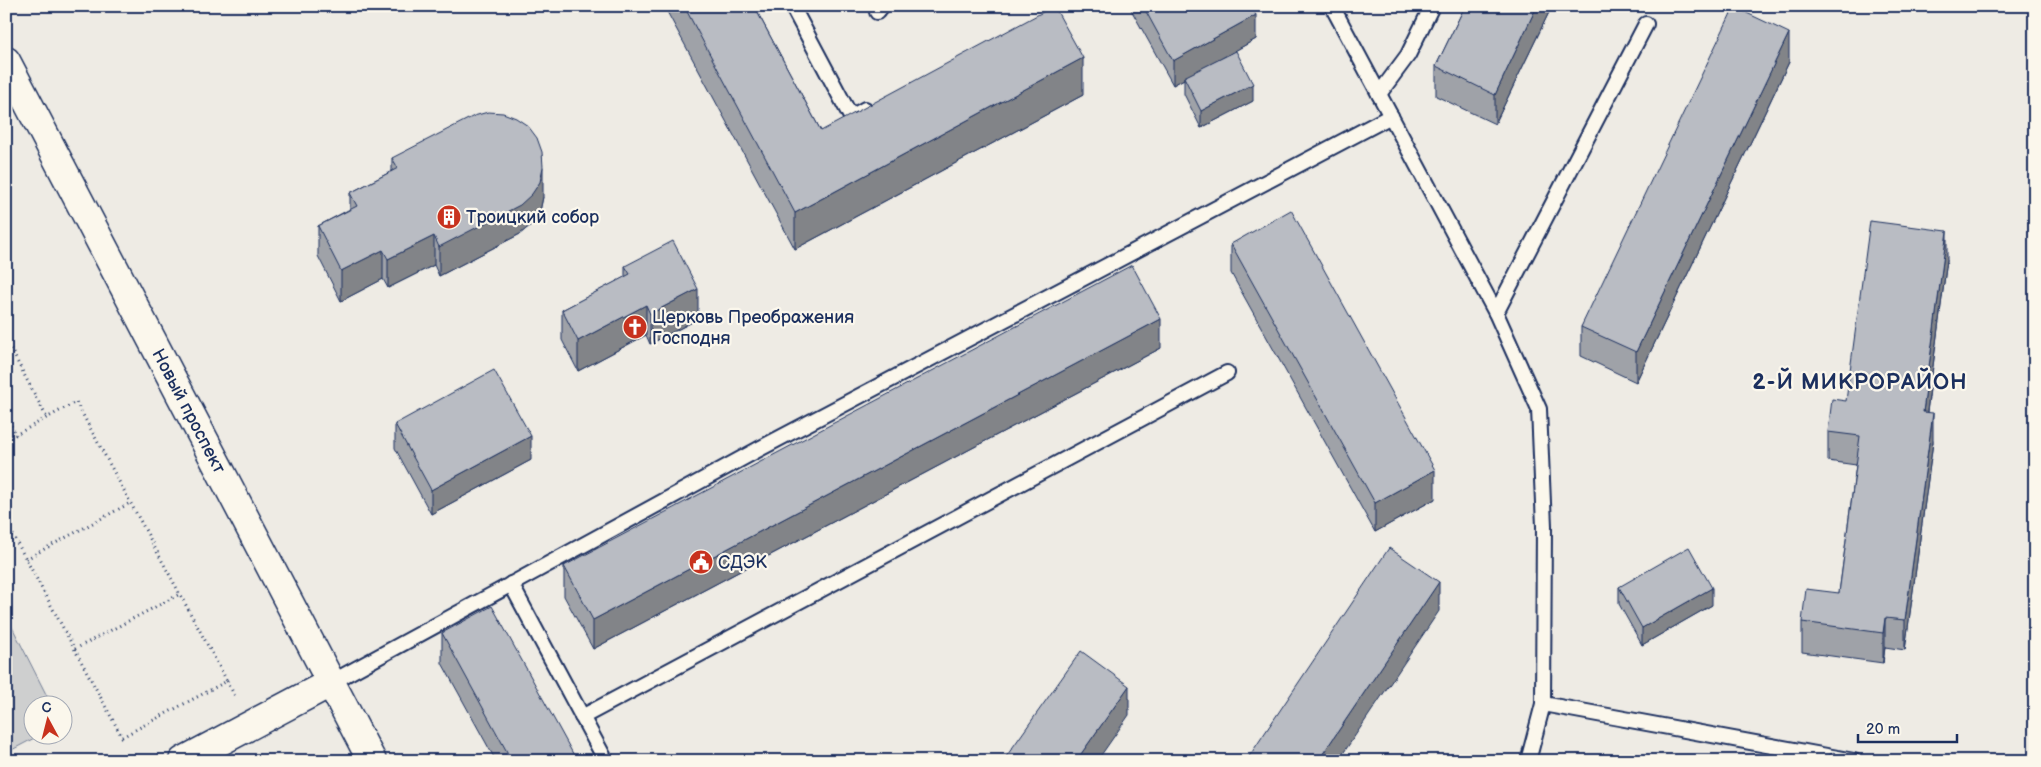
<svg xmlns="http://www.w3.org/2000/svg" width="2041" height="767" viewBox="0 0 2041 767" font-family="'Balsamiq Sans',sans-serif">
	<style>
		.green { fill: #cecfcf; stroke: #747f96 }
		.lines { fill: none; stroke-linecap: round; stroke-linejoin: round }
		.lane-casing { stroke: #1b2f5e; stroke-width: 18 }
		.street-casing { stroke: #1b2f5e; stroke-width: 31 }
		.secondary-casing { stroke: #1b2f5e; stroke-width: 31 }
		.path { stroke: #1b2f5e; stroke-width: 3; stroke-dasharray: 1 4; stroke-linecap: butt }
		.lane { stroke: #fbf7ec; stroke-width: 14 }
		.street { stroke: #fbf7ec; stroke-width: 28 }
		.secondary { stroke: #fbf7ec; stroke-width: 28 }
		.wall { fill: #9fa2a8; stroke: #1b2f5e }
		.shaded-wall { fill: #828488; stroke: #1b2f5e }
		.building { fill: #b9bcc3; stroke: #1b2f5e }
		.labels { text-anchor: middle; stroke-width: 4.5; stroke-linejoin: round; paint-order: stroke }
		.poi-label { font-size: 18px; fill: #1b2f5e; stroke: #fbf7ec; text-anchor: start }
		.street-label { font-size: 18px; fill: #1b2f5e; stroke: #fbf7ec }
		.district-label { font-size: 22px; font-weight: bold; letter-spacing: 1px; fill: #1b2f5e; stroke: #fbf7ec }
	</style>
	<rect width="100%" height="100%" fill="#eeebe4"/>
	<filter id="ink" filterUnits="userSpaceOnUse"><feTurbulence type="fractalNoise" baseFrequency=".02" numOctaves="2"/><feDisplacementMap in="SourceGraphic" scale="10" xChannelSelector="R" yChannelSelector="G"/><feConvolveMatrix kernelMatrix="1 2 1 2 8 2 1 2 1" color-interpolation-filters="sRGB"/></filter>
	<g filter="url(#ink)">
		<polygon class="green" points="6,615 51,704 32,704 32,734 40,735 6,753"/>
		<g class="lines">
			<defs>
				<g id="lane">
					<polyline points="792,6 851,117 865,109"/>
					<polyline points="1332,6 1496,313"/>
					<polyline points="877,12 882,6"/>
					<polyline points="1379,94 1408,55 1432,6"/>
					<polyline points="511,584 606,761"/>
					<polyline points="332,682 761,448 1391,116"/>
					<polyline points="1543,704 1854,761"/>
					<polyline points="582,717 1227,373"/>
					<polyline points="1528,761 1543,704 1544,526 1539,409 1496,313 1646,24"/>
				</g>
				<polyline id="street" points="183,761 332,682"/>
				<g id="secondary">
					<path id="s1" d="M6,61l366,700"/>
				</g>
			</defs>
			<use href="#lane" class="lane-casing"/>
			<use href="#street" class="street-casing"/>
			<use href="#secondary" class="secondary-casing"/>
			<g class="path">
				<polyline points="6,340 47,418"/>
				<polyline points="6,417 16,435"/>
				<polyline points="6,440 76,402 227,681 122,737 6,522"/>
				<polyline points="26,559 130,503"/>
				<polyline points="75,649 180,594"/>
				<polyline points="227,681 236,698"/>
			</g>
			<use href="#lane" class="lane"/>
			<use href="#street" class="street"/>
			<use href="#secondary" class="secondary"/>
		</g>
		<g class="wall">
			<polygon points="664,6 754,6 821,131 1083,95 795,249"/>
			<polygon points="1129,6 1251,6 1256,39 1220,59 1253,101 1201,128 1184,94 1184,79 1173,85"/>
			<polygon points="1465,6 1552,6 1495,124 1436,96 1436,66"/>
			<polygon points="1789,62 1636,382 1581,356 1581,327"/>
			<polygon points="392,158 543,197 540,211 532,224 520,234 439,276 434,265 388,288 383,279 341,301 318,256 318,226 350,209 350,193 392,171"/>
			<polygon points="1231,244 1435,499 1375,532 1231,273"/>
			<polygon points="1947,260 1927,412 1933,442 1905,650 1885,647 1883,663 1802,652 1802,622 1839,593 1856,465 1828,461 1828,432"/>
			<polygon points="625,266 698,319 650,344 646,335 578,371 562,340 562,310 625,277"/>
			<polygon points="1161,348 593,649 564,596 564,566"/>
			<polygon points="395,424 531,460 431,514 395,448"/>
			<polygon points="1619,587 1712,605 1642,645 1619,604"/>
			<polygon points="442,633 577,761 496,761 442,663"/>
		</g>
		<g class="shaded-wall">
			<polygon points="1537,6 1552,6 1495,124 1495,95"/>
			<polygon points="1256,15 1256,39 1185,79 1184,77 1184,79 1173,85 1173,61"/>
			<polygon points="1789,33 1789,62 1636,382 1636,352"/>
			<polygon points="1083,58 1083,95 795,249 795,213"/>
			<polygon points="1253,84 1253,101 1201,128 1201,111"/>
			<polygon points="543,167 543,197 540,211 532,224 520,234 439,276 439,247"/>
			<polygon points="1947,231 1947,260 1923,441 1923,412"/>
			<polygon points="434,236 434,265 388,288 388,259"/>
			<polygon points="383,250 383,279 341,301 341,271"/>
			<polygon points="698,289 698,319 650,344 650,314"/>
			<polygon points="646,305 646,335 578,371 578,341"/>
			<polygon points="1161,319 1161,348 593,649 593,620"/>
			<polygon points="1933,413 1933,442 1905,650 1905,620"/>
			<polygon points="531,436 531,460 431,514 431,490"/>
			<polygon points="1435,470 1435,499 1375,532 1375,503"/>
			<polygon points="1439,582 1439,611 1338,761 1318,761"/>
			<polygon points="1712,588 1712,605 1642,645 1642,628"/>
			<polygon points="1885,618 1885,647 1883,663 1883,633"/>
			<polygon points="1129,686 1129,715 1097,761 1076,761"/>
		</g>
		<g class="building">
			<polygon points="684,6 754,6 821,131 1054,6 1083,58 795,213"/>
			<polygon points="1143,6 1251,6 1256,15 1173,61"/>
			<polygon points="1465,6 1537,6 1495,95 1436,66"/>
			<polygon points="1734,7 1789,33 1636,352 1581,327"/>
			<polygon points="1236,51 1253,84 1201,111 1184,77"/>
			<polygon points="488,112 503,113 516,118 528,126 537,138 542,152 543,167 540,182 532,194 520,205 439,247 434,236 388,259 383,250 341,271 318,226 357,206 350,193 398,168 392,158 474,116"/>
			<polygon points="1291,210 1435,470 1375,503 1231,244"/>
			<polygon points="1870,221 1947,231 1923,412 1933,413 1905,620 1885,618 1883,633 1802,622 1806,589 1839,593 1860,436 1828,432 1832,399 1846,401"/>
			<polygon points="673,241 698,289 650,314 646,305 578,341 562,310 630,274 625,266"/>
			<polygon points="1132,265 1161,319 593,620 564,566"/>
			<polygon points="494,370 531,436 431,490 395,424"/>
			<polygon points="1689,547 1712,588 1642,628 1619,587"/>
			<polygon points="1389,548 1439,582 1318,761 1246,761"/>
			<polygon points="492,606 577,761 512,761 442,633"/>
			<polygon points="1081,651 1129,686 1076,761 1003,761"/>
			<polygon points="1834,752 1839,761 1819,761"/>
		</g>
	</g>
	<defs>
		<symbol id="building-disc" viewBox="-11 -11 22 22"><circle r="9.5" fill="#c8321e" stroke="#fbf7ec"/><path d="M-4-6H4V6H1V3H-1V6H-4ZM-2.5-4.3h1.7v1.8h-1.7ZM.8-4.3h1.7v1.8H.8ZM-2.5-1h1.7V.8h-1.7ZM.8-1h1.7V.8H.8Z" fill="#fff"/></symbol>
		<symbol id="church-disc" viewBox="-11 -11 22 22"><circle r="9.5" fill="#c8321e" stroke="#fbf7ec"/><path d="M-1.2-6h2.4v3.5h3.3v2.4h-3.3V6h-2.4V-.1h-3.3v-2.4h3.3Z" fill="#fff"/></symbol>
		<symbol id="civic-disc" viewBox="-11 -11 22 22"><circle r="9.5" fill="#c8321e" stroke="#fbf7ec"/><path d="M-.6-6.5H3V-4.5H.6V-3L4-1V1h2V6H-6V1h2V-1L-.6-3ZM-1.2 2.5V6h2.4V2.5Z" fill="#fff"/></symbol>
	</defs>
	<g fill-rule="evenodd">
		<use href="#building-disc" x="435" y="203" width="28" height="28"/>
		<use href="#church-disc" x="621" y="313" width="28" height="28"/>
		<use href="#civic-disc" x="687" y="548" width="28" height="28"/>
	</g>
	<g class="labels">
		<g class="poi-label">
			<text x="466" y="223">Троицкий собор</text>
			<text x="652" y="323">Церковь Преображения<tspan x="652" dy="21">Господня</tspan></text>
			<text x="718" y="568">СДЭК</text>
		</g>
		<g class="street-label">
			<text dy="6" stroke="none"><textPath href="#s1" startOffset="395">Новый проспект</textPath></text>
		</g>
		<g class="district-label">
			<text x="1860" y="389">2-Й МИКРОРАЙОН</text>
		</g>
	</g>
	<rect width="2041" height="767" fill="none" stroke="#fbf7ec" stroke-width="25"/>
	<rect x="12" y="12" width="2016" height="742" fill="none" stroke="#1b2f5e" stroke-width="2" filter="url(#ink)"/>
	<g transform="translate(48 720) rotate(353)"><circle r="24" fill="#fbf7ec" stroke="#a1a7b3"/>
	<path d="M0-4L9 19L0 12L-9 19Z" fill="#c8321e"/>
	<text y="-8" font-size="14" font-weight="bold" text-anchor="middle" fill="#1b2f5e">С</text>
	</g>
	<path d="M1858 734v8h99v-8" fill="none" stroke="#1b2f5e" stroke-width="2.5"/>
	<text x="1866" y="734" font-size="15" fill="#1b2f5e" stroke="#fbf7ec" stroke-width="4" paint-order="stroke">20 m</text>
</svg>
